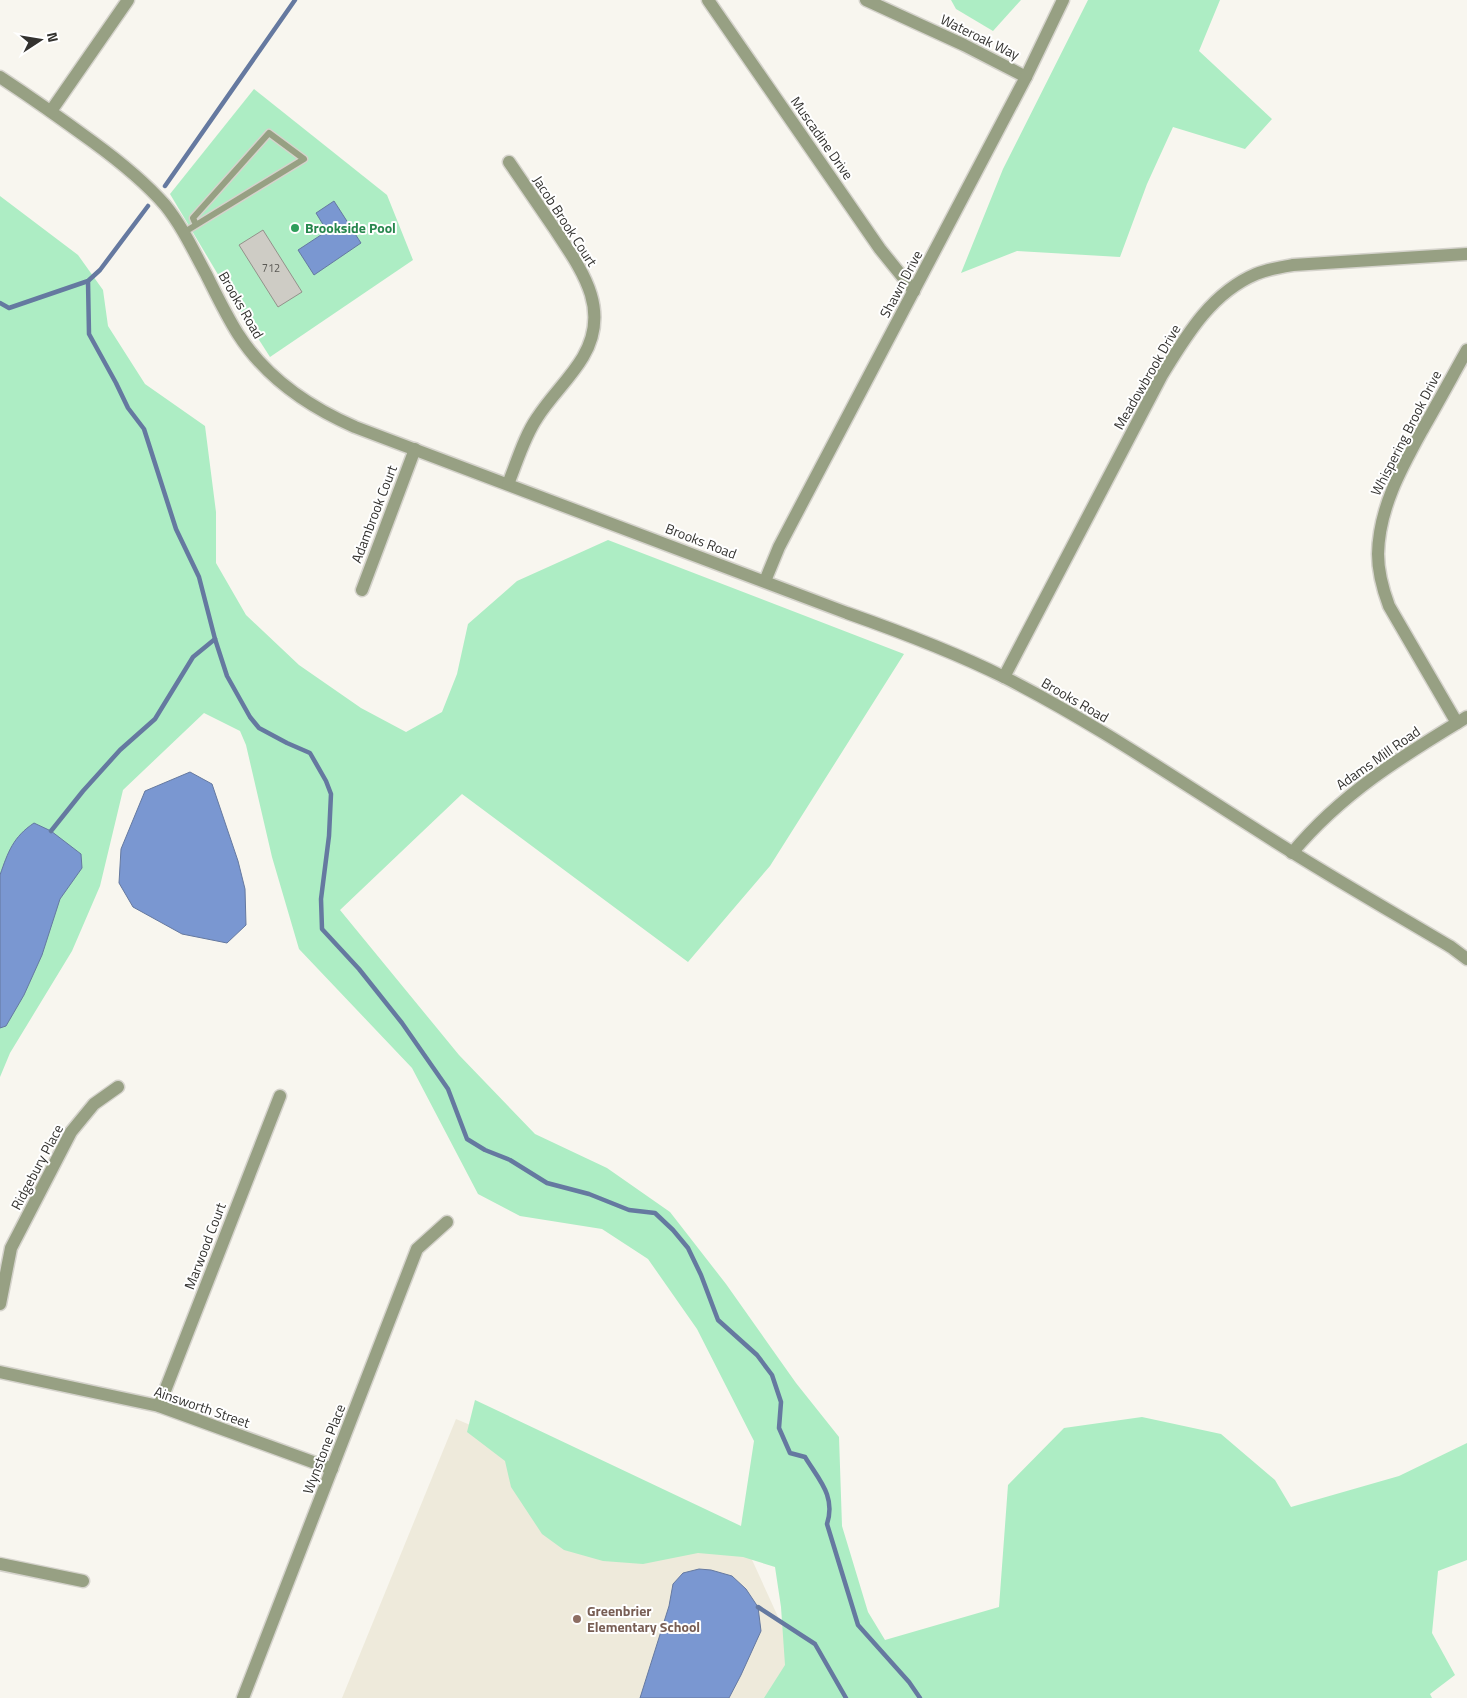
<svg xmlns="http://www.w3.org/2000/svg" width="1467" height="1698" viewBox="0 0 1467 1698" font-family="'Titillium Web',sans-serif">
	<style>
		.built { fill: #eeeadb }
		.green { fill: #adedc4 }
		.water { fill: #7a97d1; stroke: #6579a0 }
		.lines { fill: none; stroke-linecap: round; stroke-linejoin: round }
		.stream { stroke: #6579a0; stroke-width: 4.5 }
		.building { fill: #ceccc5; stroke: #93918a }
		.service-casing { stroke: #d5d3cc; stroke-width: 9 }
		.minor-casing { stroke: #d5d3cc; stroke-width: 15 }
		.service { stroke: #97a083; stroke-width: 6 }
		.minor { stroke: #97a083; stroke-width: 12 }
		.leisure-dot { fill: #2e9e5b; stroke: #fff; stroke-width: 2 }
		.education-dot { fill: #8d6e63; stroke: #fff; stroke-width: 2 }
		.labels { text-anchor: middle; stroke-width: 4; stroke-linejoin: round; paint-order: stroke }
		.number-label { font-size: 11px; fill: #5a5854 }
		.street-label { font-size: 14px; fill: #33322f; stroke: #fff }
		.leisure-label { font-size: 14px; font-weight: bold; fill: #27864d; stroke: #fff; text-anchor: start }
		.education-label { font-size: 14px; font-weight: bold; fill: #785e54; stroke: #fff; text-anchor: start }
	</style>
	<rect width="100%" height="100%" fill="#f8f6ef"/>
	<polygon class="built" points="456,1419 743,1540 815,1698 342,1698"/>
	<g class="green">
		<polygon points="951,0 1021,0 993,31 956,9"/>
		<polygon points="1088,0 1220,0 1199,51 1272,119 1245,149 1173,127 1147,184 1120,257 1017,251 961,273 1003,169"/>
		<polygon points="254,89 387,195 413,260 270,357 229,293 170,194"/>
		<polygon points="0,196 78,255 103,290 108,326 145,384 205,426 216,512 216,563 246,615 299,665 361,708 406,732 442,712 457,674 468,624 517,581 608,540 904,654 770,866 688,962 462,794 340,910 459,1055 535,1134 607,1168 670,1212 726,1284 796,1383 839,1437 842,1526 868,1612 885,1640 999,1607 1008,1485 1064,1428 1142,1417 1221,1434 1275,1480 1291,1507 1399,1476 1467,1443 1467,1560 1438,1571 1432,1633 1455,1675 1430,1694 1432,1698 764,1698 785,1665 781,1607 775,1567 743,1557 698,1553 643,1564 603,1561 564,1550 542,1534 511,1487 505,1461 467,1432 475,1400 741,1526 754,1441 697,1329 648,1259 602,1229 520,1216 478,1194 412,1068 299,949 272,857 246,745 240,731 204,713 123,790 100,886 72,951 10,1053 0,1077"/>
	</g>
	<g class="water">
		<polygon points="334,201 361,243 314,275 298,250 327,231 316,213"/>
		<polygon points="190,772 212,784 238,861 245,889 246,925 227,943 182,934 133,907 119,883 121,849 145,791"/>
		<path d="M34,823l17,8 30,23 1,14 -22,31 -18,56 -18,40 -18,31 -6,2v-153c8,-23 13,-38 34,-52z"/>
		<polygon points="699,1569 711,1570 732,1576 746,1589 758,1607 761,1631 741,1675 729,1698 640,1698 669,1606 673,1584 683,1573"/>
	</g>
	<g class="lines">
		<g class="stream">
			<polyline points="165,186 295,0"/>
			<path d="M88,281l1,53 27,49 12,25 16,21 32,100 23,48 16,62 12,37 23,41 9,11 28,15 23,10 16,28 5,13 -2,42 -8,63 1,30 37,40 43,54 46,66 19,50 18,11 25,10 37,23 42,11 40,16 26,3 18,17 15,18 13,27 17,45 39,35 15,20 9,27 -2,26 11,25 15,4c14,23 31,39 22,67l31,101 51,57 11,16"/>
			<polyline points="0,303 9,308 88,281 100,270 148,206"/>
			<polyline points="51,831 83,791 120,750 155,719 193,657 215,639"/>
			<polyline points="758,1607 815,1644 846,1698"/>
		</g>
	</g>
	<polygon class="building" points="263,230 302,292 278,307 239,245"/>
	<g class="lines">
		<defs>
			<polyline id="service" points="183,233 196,225 304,159 269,133 193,218 196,225"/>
			<g id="minor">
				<polyline points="708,0 880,249 914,291"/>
				<polyline points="866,0 964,45 1026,77"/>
				<path d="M0,77c32,21 63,43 93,65 26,19 51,39 72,63 17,21 28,45 41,69 10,20 20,41 32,60 28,44 71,73 117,93l492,186c54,19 107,39 157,64 89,45 172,102 256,155 62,40 127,77 191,115l16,12"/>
				<polyline points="51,111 128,0"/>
				<path d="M508,484c9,-22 16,-47 29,-66 14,-22 33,-39 46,-61 29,-49 -3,-89 -29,-129 -15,-22 -30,-44 -45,-66"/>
				<polyline points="765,581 779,547 1026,77 1063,0"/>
				<polyline points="362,590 415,449"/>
				<path d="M1004,677l158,-302c24,-39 49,-82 94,-101 12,-5 25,-7 37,-9l174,-11"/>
				<path d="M1457,723l-68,-117c-6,-16 -11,-34 -11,-52 1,-47 24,-87 46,-127 15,-26 29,-52 43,-77"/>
				<path d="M1292,853c50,-60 109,-96 175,-136"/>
				<polyline points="0,1304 11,1248 71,1132 94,1104 118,1087"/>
				<polyline points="0,1372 159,1406 332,1469"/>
				<polyline points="159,1406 280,1096"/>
				<polyline points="0,1564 83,1581"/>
				<polyline points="243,1698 417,1249 447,1222"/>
			</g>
		</defs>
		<use href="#service" class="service-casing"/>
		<use href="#minor" class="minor-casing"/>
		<use href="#service" class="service"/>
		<use href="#minor" class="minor"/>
	</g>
	<circle class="leisure-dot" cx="295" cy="228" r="5"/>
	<circle class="education-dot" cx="577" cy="1619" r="5"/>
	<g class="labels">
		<g class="number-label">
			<text x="271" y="272">712</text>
		</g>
		<g class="street-label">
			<text transform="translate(980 37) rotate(26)" y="5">Wateroak Way</text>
			<text transform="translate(822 138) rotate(55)" y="5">Muscadine Drive</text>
			<text transform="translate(565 221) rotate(57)" y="5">Jacob Brook Court</text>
			<text transform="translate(901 284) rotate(-62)" y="5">Shawn Drive</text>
			<text transform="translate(241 305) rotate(60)" y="5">Brooks Road</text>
			<text transform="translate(1147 377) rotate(-60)" y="5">Meadowbrook Drive</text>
			<text transform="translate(1406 433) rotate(-63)" y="5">Whispering Brook Drive</text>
			<text transform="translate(374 514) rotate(-69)" y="5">Adambrook Court</text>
			<text transform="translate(701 541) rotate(21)" y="5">Brooks Road</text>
			<text transform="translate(1075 700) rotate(30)" y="5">Brooks Road</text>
			<text transform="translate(1378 758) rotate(-35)" y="5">Adams Mill Road</text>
			<text transform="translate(37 1167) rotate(-62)" y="5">Ridgebury Place</text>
			<text transform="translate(205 1246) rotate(-69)" y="5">Marwood Court</text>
			<text transform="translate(202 1407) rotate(19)" y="5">Ainsworth Street</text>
			<text transform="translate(324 1449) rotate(-69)" y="5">Wynstone Place</text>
		</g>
		<g class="leisure-label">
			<text x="305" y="233">Brookside Pool</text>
		</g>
		<g class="education-label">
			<text x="587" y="1616">Greenbrier<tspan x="587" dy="16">Elementary School</tspan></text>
		</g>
	</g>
	<g transform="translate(40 40) rotate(78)" stroke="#ffffff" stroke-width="4" paint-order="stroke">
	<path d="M0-4L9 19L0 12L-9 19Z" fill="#33322f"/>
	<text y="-8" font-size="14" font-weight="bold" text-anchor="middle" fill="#33322f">N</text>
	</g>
</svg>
